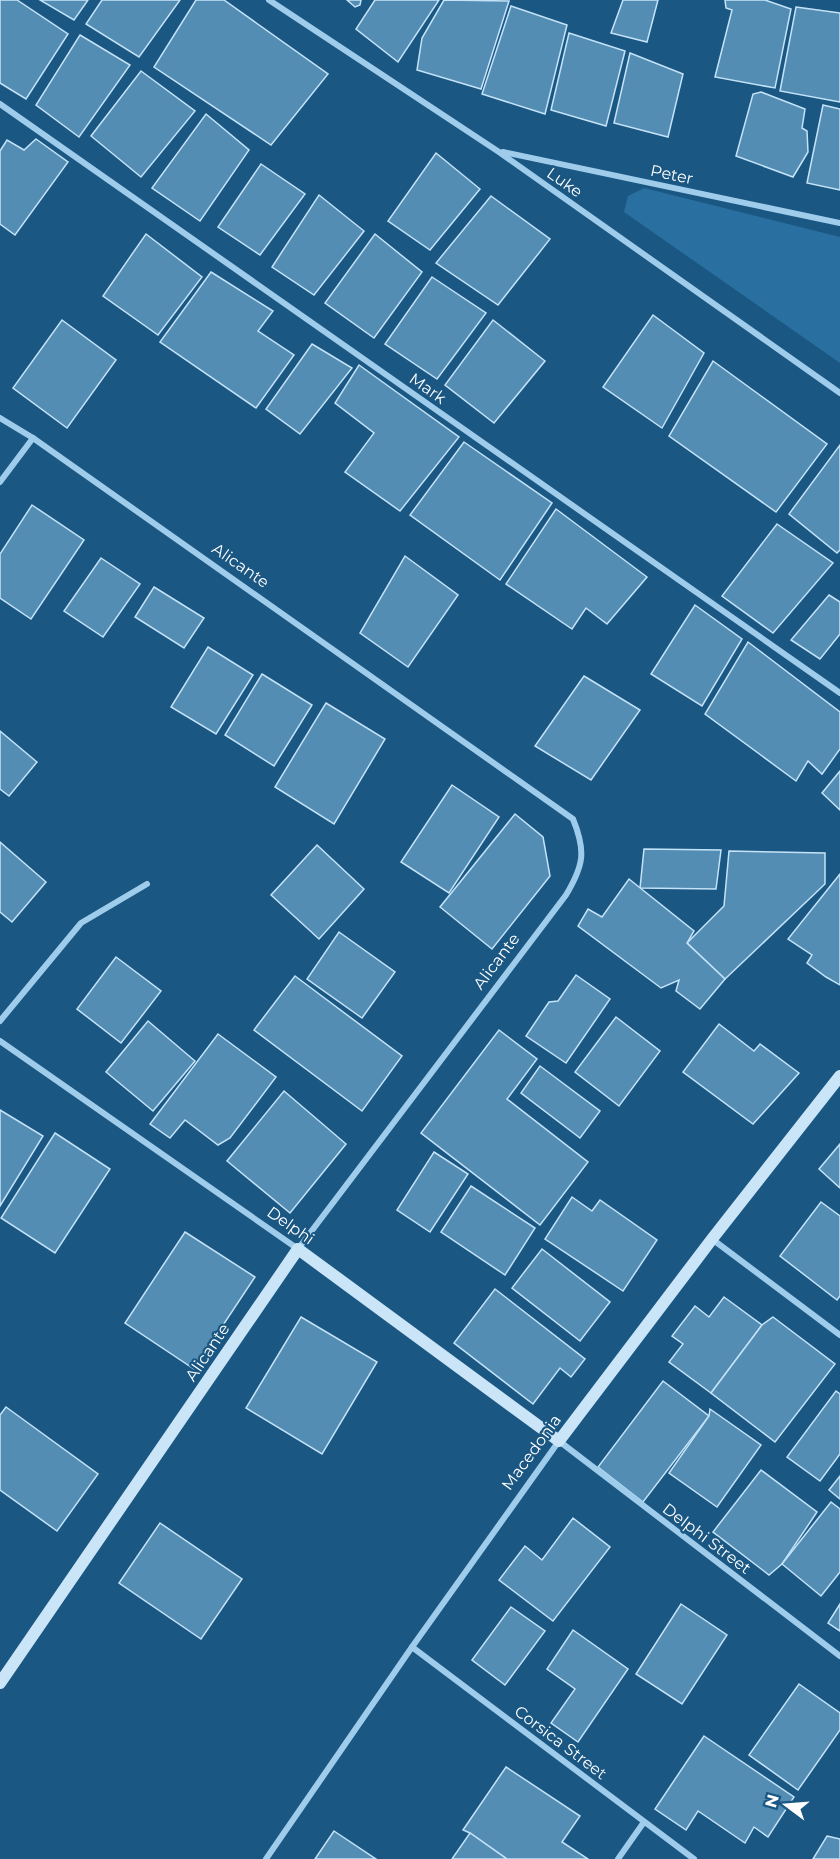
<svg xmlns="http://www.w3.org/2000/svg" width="840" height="1859" viewBox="0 0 840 1859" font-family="Montserrat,sans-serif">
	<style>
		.green { fill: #2970a0 }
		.building { fill: #548db4; stroke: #c4e3f8; stroke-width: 1.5 }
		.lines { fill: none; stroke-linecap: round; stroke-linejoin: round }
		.street { stroke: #9fcceb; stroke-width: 6 }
		.secondary { stroke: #cbe5f8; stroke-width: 12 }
		.labels { text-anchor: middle; stroke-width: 4.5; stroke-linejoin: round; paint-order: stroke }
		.street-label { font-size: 16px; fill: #fff; stroke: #1a5783 }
	</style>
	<rect width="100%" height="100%" fill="#1a5783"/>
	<polygon class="green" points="644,188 840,237 840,363 624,212 628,196"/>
	<g class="building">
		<polygon points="0,0 17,0 68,34 26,99 0,83"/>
		<polygon points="40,0 88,0 74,20"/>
		<polygon points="102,0 180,0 139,57 86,24"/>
		<polygon points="196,0 224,0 328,74 271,145 154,67"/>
		<polygon points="347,0 361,0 360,5 355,7"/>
		<polygon points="375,0 439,0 398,62 356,29"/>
		<polygon points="444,0 509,1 481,89 417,70 422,38"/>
		<polygon points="623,0 658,0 647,42 611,33"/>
		<polygon points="725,0 765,0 791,9 775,88 715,77 732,10 726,8"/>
		<polygon points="511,6 567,25 545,114 482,94"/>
		<polygon points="796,7 840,13 840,102 780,91"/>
		<polygon points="569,33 625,51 606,126 551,110"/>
		<polygon points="80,35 130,65 79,137 36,105"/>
		<polygon points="630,53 683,74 668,137 614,123"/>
		<polygon points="141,71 195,111 141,177 91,136"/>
		<polygon points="761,92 805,109 802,128 807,131 808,152 793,177 736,156 753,94"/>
		<polygon points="823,105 840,109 840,190 807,183"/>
		<polygon points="206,114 249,150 200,221 152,188"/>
		<polygon points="36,139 68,162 15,235 0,224 0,151 7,140 24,150"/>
		<polygon points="436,153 480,189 430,250 388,221"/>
		<polygon points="261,164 305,194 260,255 218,227"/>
		<polygon points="319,195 364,231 314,295 272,267"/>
		<polygon points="491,196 550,239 498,305 436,263"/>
		<polygon points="146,234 202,277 158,335 103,296"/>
		<polygon points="375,234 422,272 374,338 325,303"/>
		<polygon points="211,272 273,311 258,331 294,355 256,408 160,342"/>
		<polygon points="432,277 486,313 437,379 385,344"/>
		<polygon points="653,315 704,353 662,428 603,387"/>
		<polygon points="62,320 116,360 67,428 13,388"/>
		<polygon points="493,320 545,361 494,423 445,385"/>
		<polygon points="312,344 352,368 300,434 266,409"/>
		<polygon points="713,361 827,444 776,512 669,436"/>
		<polygon points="359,365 459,437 400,511 345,472 374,433 335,403"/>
		<polygon points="464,442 552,503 500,580 410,515"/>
		<polygon points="840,445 840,550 837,553 789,514"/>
		<polygon points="32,505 84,540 31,619 0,598 0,554"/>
		<polygon points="556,509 647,577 607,624 586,608 572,629 506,584"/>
		<polygon points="777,524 833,563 773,633 722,596"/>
		<polygon points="405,556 458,595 408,667 360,633"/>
		<polygon points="101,558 140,584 103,637 64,611"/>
		<polygon points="154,587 204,618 184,648 135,617"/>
		<polygon points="829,595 840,602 840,634 820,659 791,640"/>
		<polygon points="695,605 742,639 702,706 651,674"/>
		<polygon points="748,642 840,712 840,749 822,774 808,761 796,781 705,714"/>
		<polygon points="208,647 253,675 216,734 171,707"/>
		<polygon points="262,674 312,705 274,766 225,735"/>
		<polygon points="584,676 640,710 591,780 535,746"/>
		<polygon points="326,703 385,739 334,824 275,787"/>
		<polygon points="0,731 37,762 9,796 0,789"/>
		<polygon points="840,771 840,810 822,793"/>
		<polygon points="452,785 499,817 449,893 401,862"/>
		<polygon points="515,814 543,837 550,876 492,949 440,907"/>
		<polygon points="0,842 46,882 12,922 0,912"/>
		<polygon points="317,845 364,889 319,939 271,895"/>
		<polygon points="644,849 721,850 716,889 640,888"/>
		<polygon points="729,851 825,853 825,884 725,979 687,943 724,906"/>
		<polygon points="840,874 840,985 826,977 807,963 812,955 788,939"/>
		<polygon points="629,879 694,931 687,943 725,979 700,1009 676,991 679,980 661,988 578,926 588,909 602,917"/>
		<polygon points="339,932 395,972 362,1018 307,979"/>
		<polygon points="116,957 161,991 121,1043 77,1009"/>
		<polygon points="576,975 610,999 566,1063 526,1036 549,1002 558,1001"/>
		<polygon points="295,976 402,1056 362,1111 254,1030"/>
		<polygon points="616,1017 660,1051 619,1106 575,1072"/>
		<polygon points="148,1021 195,1061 153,1111 106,1072"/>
		<polygon points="719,1024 754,1051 760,1044 799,1073 753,1124 683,1072"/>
		<polygon points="499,1030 537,1059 507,1099 588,1162 540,1225 421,1133"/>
		<polygon points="218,1034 276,1077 230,1138 218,1145 185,1120 170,1138 150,1124"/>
		<polygon points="540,1066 600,1111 580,1138 521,1093"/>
		<polygon points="284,1091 346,1144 290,1213 227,1161"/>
		<polygon points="0,1110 43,1136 0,1206"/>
		<polygon points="55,1133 110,1169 55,1253 1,1218"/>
		<polygon points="840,1144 840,1188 819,1169"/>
		<polygon points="434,1152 468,1174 430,1232 397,1210"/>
		<polygon points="471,1186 535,1228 505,1275 441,1232"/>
		<polygon points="572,1197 592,1211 600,1200 657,1240 623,1291 545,1239"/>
		<polygon points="821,1202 840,1216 840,1296 837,1300 780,1256"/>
		<polygon points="185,1232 255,1277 194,1369 125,1323"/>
		<polygon points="542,1249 610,1302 580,1341 512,1288"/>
		<polygon points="495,1289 585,1359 571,1377 560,1368 533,1404 454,1343"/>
		<polygon points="724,1297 762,1325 711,1393 669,1362 683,1344 672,1336 695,1306 709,1317"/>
		<polygon points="301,1317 377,1362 322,1454 246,1408"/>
		<polygon points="773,1317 835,1364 775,1442 711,1393 762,1325"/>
		<polygon points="663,1381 709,1416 643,1502 598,1467"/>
		<polygon points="836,1391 840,1394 840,1454 820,1481 787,1457"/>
		<polygon points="6,1407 98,1474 57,1531 0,1490 0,1415"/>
		<polygon points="710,1409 761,1445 717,1507 669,1473 709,1416"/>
		<polygon points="761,1470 817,1512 782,1564 769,1575 713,1532"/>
		<polygon points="840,1476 840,1499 829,1490"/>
		<polygon points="831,1502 840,1509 840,1572 821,1596 782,1564"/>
		<polygon points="573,1518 610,1547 553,1621 499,1580 525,1546 542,1560"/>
		<polygon points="160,1523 242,1579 201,1639 119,1583"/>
		<polygon points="681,1604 727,1635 682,1704 636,1674"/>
		<polygon points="840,1604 840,1631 828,1623"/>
		<polygon points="511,1607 545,1631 505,1685 472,1660"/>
		<polygon points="573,1630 628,1669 578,1742 551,1723 575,1689 547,1669"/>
		<polygon points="799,1684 840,1713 840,1730 798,1790 749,1755"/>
		<polygon points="704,1736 794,1797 768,1837 754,1827 745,1843 698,1811 686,1830 655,1809"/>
		<polygon points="506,1767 580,1816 562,1842 588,1859 507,1859 470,1833 463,1830"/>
		<polygon points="334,1831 376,1859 315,1859"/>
		<polygon points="470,1833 507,1859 452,1859"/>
		<polygon points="827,1836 840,1839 840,1859 813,1859"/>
	</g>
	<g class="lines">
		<g class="street">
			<polyline points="269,0 499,152 840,393"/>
			<polyline points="0,104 840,693"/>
			<polyline points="503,152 840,223"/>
			<path d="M0,418l33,20 540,381c13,32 11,46 -7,76l-268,354 -298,-208"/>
			<polyline points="0,482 33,438"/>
			<polyline points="0,1021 81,923 147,884"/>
			<polyline points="712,1239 840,1335"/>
			<polyline points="412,1647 694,1859"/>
			<polyline points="266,1859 412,1647 559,1441 840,1656"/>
			<polyline points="618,1859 644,1822"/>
		</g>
		<polyline class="secondary" points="0,1683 298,1249 559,1441 712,1239 840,1076"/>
	</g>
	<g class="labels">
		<g class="street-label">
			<text transform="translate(672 174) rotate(12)" y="6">Peter</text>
			<text transform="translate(565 182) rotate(35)" y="6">Luke</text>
			<text transform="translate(428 388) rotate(35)" y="6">Mark</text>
			<text transform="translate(241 565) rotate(35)" y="6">Alicante</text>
			<text transform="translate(496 961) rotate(-53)" y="6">Alicante</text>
			<text transform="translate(291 1225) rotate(35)" y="6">Delphi</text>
			<text transform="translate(207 1352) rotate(-56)" y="6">Alicante</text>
			<text transform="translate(531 1452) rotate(-54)" y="6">Macedonia</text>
			<text transform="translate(707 1538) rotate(37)" y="6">Delphi Street</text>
			<text transform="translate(561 1742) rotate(37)" y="6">Corsica Street</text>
		</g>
	</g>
	<g transform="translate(786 1805) rotate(286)" stroke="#1a5783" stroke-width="4.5" paint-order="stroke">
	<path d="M0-4.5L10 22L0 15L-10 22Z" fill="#ffffff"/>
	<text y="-9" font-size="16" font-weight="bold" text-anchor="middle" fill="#ffffff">N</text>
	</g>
</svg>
